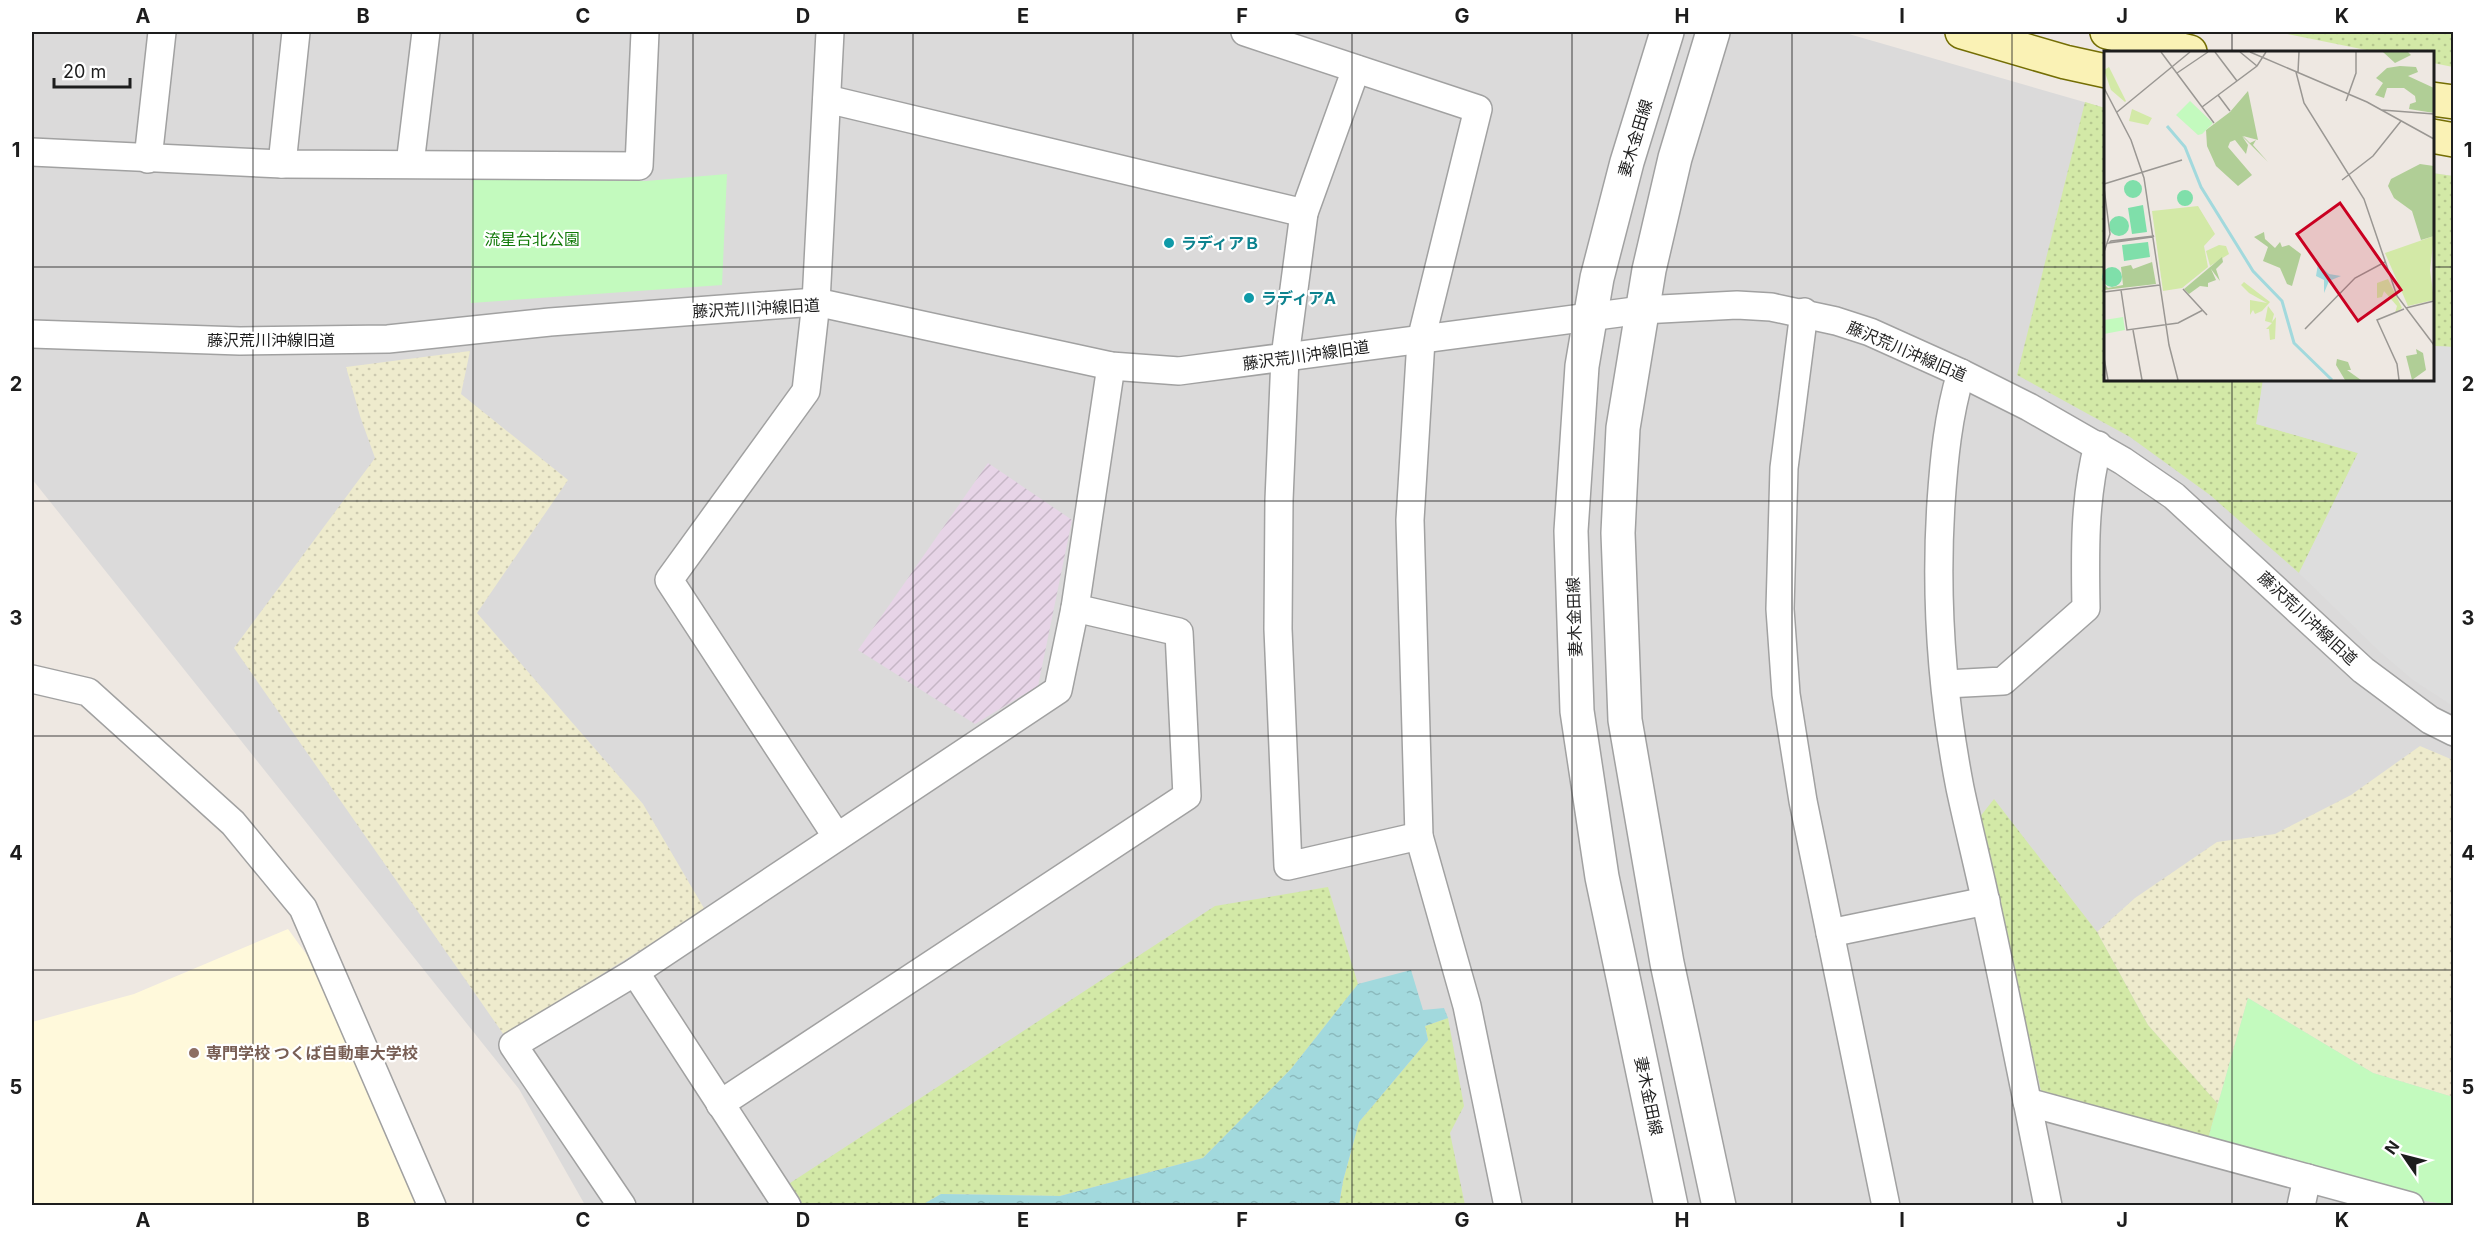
<svg xmlns="http://www.w3.org/2000/svg" width="2485" height="1237" viewBox="0 0 2485 1237" font-family="Inter,'Noto Sans JP',sans-serif">
	<style>
		.residential { fill: #dbdada }
		.industrial { fill: url(#industrial-furrows) }
		.education { fill: #fff9db }
		.farmland { fill: url(#farmland-dots) }
		.grass { fill: url(#grass-dots) }
		.park { fill: #c3fabe }
		.parking { fill: #ddd }
		.water { fill: url(#water-ripples) }
		.lines { fill: none; stroke-linecap: round; stroke-linejoin: round }
		.minor-casing { stroke: #a1a1a1; stroke-width: 30 }
		.tertiary-casing { stroke: #a1a1a1; stroke-width: 36 }
		.secondary-casing { stroke: #746e04; stroke-width: 36 }
		.minor { stroke: #fff; stroke-width: 27 }
		.tertiary { stroke: #fff; stroke-width: 33 }
		.secondary { stroke: #faf2b5; stroke-width: 33 }
		.grid { fill: none; stroke: #1d1d1d; stroke-width: 1.5; stroke-opacity: 0.55 }
		.culture-dot { fill: #0f9aa8; stroke: #fff; stroke-width: 2 }
		.education-dot { fill: #8d6e63; stroke: #fff; stroke-width: 2 }
		.labels { text-anchor: middle; stroke-width: 4.5; stroke-linejoin: round; paint-order: stroke }
		.street-label { font-size: 16px; fill: #1d1d1d; stroke: #fff }
		.park-label { font-size: 16px; fill: #137b0a; stroke: #fff }
		.culture-label { font-size: 16px; font-weight: bold; fill: #0d838f; stroke: #fff; text-anchor: start }
		.education-label { font-size: 16px; font-weight: bold; fill: #785e54; stroke: #fff; text-anchor: start }
		.inset-river { fill: none; stroke: #a2d9dd; stroke-width: 3 }
		.inset-road { fill: none; stroke: #9a9793; stroke-width: 1.5 }
		.view { fill: #ca0021; fill-opacity: 0.15; stroke: #ca0021; stroke-width: 3 }
		.inset-edge { fill: none; stroke: #1d1d1d; stroke-width: 3 }
		.neatline { fill: none; stroke: #1d1d1d; stroke-width: 2 }
		.grid-label { font-size: 20px; text-anchor: middle; font-weight: bold; fill: #1d1d1d }
	</style>
	<defs>
		<pattern id="industrial-furrows" width="10" height="10" patternUnits="userSpaceOnUse" patternTransform="scale(1.5)"><rect width="10" height="10" fill="#e7d4e7"/><path d="M-1 1l2-2M0 10L10 0M9 11l2-2" fill="none" stroke="#c6b6c6"/></pattern>
		<pattern id="farmland-dots" width="8" height="8" patternUnits="userSpaceOnUse" patternTransform="scale(1.5)"><rect width="8" height="8" fill="#eeebcd"/><path d="M2 2h.1M6 6h.1" fill="none" stroke="#ccc9b0" stroke-width="1.8" stroke-linecap="round"/></pattern>
		<pattern id="grass-dots" width="8" height="8" patternUnits="userSpaceOnUse" patternTransform="scale(1.5)"><rect width="8" height="8" fill="#d3e9a7"/><path d="M2 2h.1M6 6h.1" fill="none" stroke="#b5c78f" stroke-width="1.8" stroke-linecap="round"/></pattern>
		<pattern id="water-ripples" width="26" height="14" patternUnits="userSpaceOnUse" patternTransform="scale(1.5)"><rect width="26" height="14" fill="#a2d9dd"/><path d="M2 4q2-2 4 0t4 0M15 11q2-2 4 0t4 0" fill="none" stroke="#8bbabd"/></pattern>
	</defs>
	<rect width="100%" height="100%" fill="#eee8e2"/>
	<polygon class="residential" points="32,32 1842,32 2105,108 2106,380 2432,380 2433,173 2453,176 2453,1205 585,1205 519,1089 32,479"/>
	<polygon class="industrial" points="988,463 1072,520 1038,686 975,724 858,650"/>
	<polygon class="education" points="288,929 325,980 424,1206 32,1206 32,1022 134,994"/>
	<g class="farmland">
		<polygon points="470,351 461,394 568,480 477,613 643,804 705,910 504,1035 234,648 375,458 360,416 346,367"/>
		<polygon points="2420,746 2453,760 2453,1097 2373,1073 2248,998 2218,1104 2148,1025 2097,932 2135,898 2217,842 2275,834 2351,795"/>
	</g>
	<g class="grass">
		<polygon points="2277,32 2453,32 2453,67 2433,63 2432,52 2376,52"/>
		<polygon points="2085,102 2105,108 2106,380 2263,380 2257,424 2358,453 2299,573 2210,495 2130,437 2017,375"/>
		<polygon points="2432,173 2453,176 2453,347 2433,346"/>
		<polygon points="1994,799 2097,932 2148,1025 2218,1104 2208,1139 2042,1095 1979,818"/>
		<polygon points="1328,887 1358,984 1291,1069 1203,1158 1060,1196 941,1194 922,1205 803,1205 787,1185 1215,906"/>
		<polygon points="1448,1018 1464,1106 1450,1133 1465,1205 1339,1206 1343,1181 1359,1122 1428,1040 1425,1026"/>
	</g>
	<g class="park">
		<polygon points="727,174 722,285 471,303 473,179 646,181"/>
		<polygon points="2248,998 2373,1073 2453,1097 2453,1205 2425,1201 2208,1139"/>
	</g>
	<polygon class="parking" points="2433,346 2453,347 2453,706 2413,680 2379,651 2299,573 2358,453 2256,424 2263,380 2432,380"/>
	<polygon class="water" points="1411,970 1423,1010 1444,1008 1448,1018 1425,1026 1428,1040 1359,1122 1343,1181 1339,1205 922,1205 941,1194 1060,1196 1203,1158 1291,1069 1358,984"/>
	<g class="lines">
		<defs>
			<g id="minor">
				<polyline points="830,32 816,302 806,391 669,580 837,837"/>
				<polyline points="1245,32 1478,109 1421,340 1410,520 1419,836 1467,1006 1508,1206"/>
				<polyline points="1356,69 1304,213 1285,357 1279,500 1278,629 1288,866 1419,836"/>
				<polyline points="827,99 1304,213"/>
				<polyline points="32,152 282,164 639,166 645,32"/>
				<polyline points="148,159 162,32"/>
				<polyline points="282,164 296,32"/>
				<polyline points="410,164 426,32"/>
				<polyline points="1804,312 1784,468 1780,609 1786,694 1803,801 1886,1206"/>
				<polyline points="32,334 240,341 388,339 550,322 816,302 1111,366 1179,371 1642,310 1737,305 1771,307 1836,321 1870,332 1961,373 2029,407 2123,461 2174,496 2363,670 2430,720 2454,732"/>
				<path d="M1961,373c-13,43 -17,86 -20,130 -6,94 1,192 19,285 8,38 18,77 26,115 22,101 42,202 62,303"/>
				<polyline points="32,679 88,692 233,823 303,908 432,1206"/>
				<path d="M1946,684l57,-3 83,-73c-1,-55 -2,-109 12,-163"/>
				<polyline points="1830,933 1986,901"/>
				<polyline points="635,972 787,1206"/>
				<polyline points="2027,1102 2410,1206"/>
				<polyline points="720,1104 1187,796 1179,632 1075,608"/>
				<polyline points="622,1206 513,1045 635,972 1058,690 1075,608 1111,366"/>
				<polyline points="2301,1206 2307,1178"/>
			</g>
			<g id="tertiary">
				<polyline points="1667,32 1627,162 1597,278 1582,366 1571,531 1577,711 1602,877 1671,1206"/>
				<polyline points="1713,32 1675,158 1649,270 1623,428 1618,533 1625,720 1667,963 1719,1206"/>
			</g>
			<g id="secondary">
				<polyline points="1962,32 2065,62 2106,71"/>
				<polyline points="2107,32 2190,52"/>
				<polyline points="2432,99 2454,102"/>
				<polyline points="2432,136 2454,140"/>
			</g>
		</defs>
		<use href="#minor" class="minor-casing"/>
		<use href="#tertiary" class="tertiary-casing"/>
		<use href="#secondary" class="secondary-casing"/>
		<use href="#minor" class="minor"/>
		<use href="#tertiary" class="tertiary"/>
		<use href="#secondary" class="secondary"/>
	</g>
	<path class="grid" d="M253,32v1174M473,32v1174M693,32v1174M913,32v1174M1133,32v1174M1352,32v1174M1572,32v1174M1792,32v1174M2012,32v1174M2232,32v20M32,267h2074M2432,267h22M2232,380v826M32,501h2422M32,736h2422M32,970h2422"/>
	<g class="culture-dot">
		<circle cx="1169" cy="243" r="6"/>
		<circle cx="1249" cy="298" r="6"/>
	</g>
	<circle class="education-dot" cx="194" cy="1053" r="6"/>
	<g class="labels">
		<g class="street-label">
			<text transform="translate(1635 138) rotate(-73)" y="6">妻木金田線</text>
			<text transform="translate(756 308) rotate(-3)" y="6">藤沢荒川沖線旧道</text>
			<text x="271" y="346">藤沢荒川沖線旧道</text>
			<text transform="translate(1907 351) rotate(23)" y="6">藤沢荒川沖線旧道</text>
			<text transform="translate(1306 355) rotate(-8)" y="6">藤沢荒川沖線旧道</text>
			<text transform="translate(1574 617) rotate(-92)" y="6">妻木金田線</text>
			<text transform="translate(2308 618) rotate(43)" y="6">藤沢荒川沖線旧道</text>
			<text transform="translate(1649 1096) rotate(78)" y="6">妻木金田線</text>
		</g>
		<g class="park-label">
			<text x="532" y="245">流星台北公園</text>
		</g>
		<g class="culture-label">
			<text x="1181" y="249">ラディアＢ</text>
			<text x="1261" y="304">ラディアA</text>
		</g>
		<g class="education-label">
			<text x="206" y="1059">専門学校 つくば自動車大学校</text>
		</g>
	</g>
	<g transform="translate(2104 51)">
		<rect width="330" height="330" fill="#eee8e2"/>
		<path d="M5,16l17,34 -1,1 -14,-12 -7,-20zM28,58l20,9 -4,7 -19,-4zM330,185l-4,34 4,30 -26,6 -23,-53zM115,194l7,1 3,8 -19,12 -4,-15zM284,228l14,29 -7,5 2,-7 -13,-15 -2,6 -5,1v-15zM140,231l26,20 -8,9 -7,3 -2,-4 -3,5v-15l17,3 -18,-10 -8,-8zM164,255l6,8 -2,8 4,-5 -1,22 -5,1 -1,-11h-3l6,-6 -7,-2z" fill="#d3e9a7"/>
		<path d="M279,1h25l3,3 -16,8zM296,15l16,1 2,5 -10,4 26,12v25l-25,-4 1,-5 6,-2 -1,-6 -11,-8h-17l-3,10 -9,-3 8,-12 -7,-5 11,-10zM144,40l10,49 -15,-4 7,7 6,-3 -3,5 15,17 -26,-26 6,9 -2,9 -11,-14 -5,2 -2,5 24,28 -14,11 -22,-20 -9,-20 -1,-16 24,-18zM316,113l14,2v70l-13,4 -9,-29 -18,-13 -6,-12 3,-7zM160,181l1,7 10,9 5,-6 2,5 7,-2 12,9 -9,32 -5,-2 -7,-16 -17,-7 5,-14 -14,-10zM44,188l8,45 -52,6v-6l4,4 15,-3 -2,-18 10,-2 2,4 19,-7zM118,206l1,5 -7,7 4,12 -9,-12 5,11 -8,3v4l-8,-1 -11,8 -5,-5zM312,298l7,4 3,17 -14,10 -6,-24 11,-2zM233,308l11,3 3,8h-4l14,10h-16l-9,-15z" fill="#b0ce96"/>
		<path d="M86,50l23,22 -11,11 -4,1 -22,-20zM19,266l2,13 -21,4v-14z" fill="#c3fabe"/>
		<path d="M94,155l17,28 -11,12 4,21 -26,21 -19,3 -11,-80z" fill="#d3e9a7"/>
		<path d="M20 138a9 9 0 1 1 18 0a9 9 0 1 1-18 0ZM73 147a8 8 0 1 1 16 0a8 8 0 1 1-16 0ZM39,154l4,27 -15,2 -4,-26zM5 175a10 10 0 1 1 20 0a10 10 0 1 1-20 0ZM44,191l2,15 -26,4 -2,-16zM-2 226a10 10 0 1 1 20 0a10 10 0 1 1-20 0Z" fill="#7fdfaa"/>
		<path d="M214,213l11,10 12,2 -12,5 -5,12v-13l-8,-4z" fill="#a2d9dd"/>
		<path class="inset-river" d="M63,75l18,21 16,40 52,84 29,30 12,42 38,37"/>
		<path class="inset-road" d="M57,1l53,71M111,1l22,29M136,1l17,14M146,1l117,50 67,37M192,21l8,31 60,96 33,97 37,49M194,21l1,-20M73,22l31,-21M0,37l27,52 13,38 25,167 9,35M114,44l12,16M242,50l10,-28v-21M98,56l55,-41 9,-14M278,59l52,4M13,61l73,-60M238,129l31,-24 28,-35M0,133l78,-24M0,137l6,46 -6,18M50,185l-2,1 -43,6 2,-2zM79,238l24,26M17,239l6,40 51,-7 25,-13M0,241l56,-7M302,257l28,-7M201,278l50,-51 30,-16M29,279l9,50M0,307l4,22M295,329l-2,-16 -20,-44 27,-11"/>
		<path class="view" d="M236,152l61,87 -43,31 -61,-87z"/>
		<rect width="330" height="330" class="inset-edge"/>
	</g>
	<rect width="2485" height="1237" fill="none" stroke="#ffffff" stroke-width="66"/>
	<g transform="translate(2404 1156) rotate(305)" stroke="#ffffff" stroke-width="4.5" paint-order="stroke">
	<path d="M0-4.5L10 22L0 15L-10 22Z" fill="#1d1d1d"/>
	<text y="-9" font-size="16" font-weight="bold" text-anchor="middle" fill="#1d1d1d">N</text>
	</g>
	<path d="M54 78v9h76v-9" fill="none" stroke="#1d1d1d" stroke-width="3"/>
	<text x="63" y="78" font-size="18" fill="#1d1d1d" stroke="#ffffff" stroke-width="4.5" paint-order="stroke">20 m</text>
	<rect x="33" y="33" width="2419" height="1171" class="neatline"/>
	<g class="grid-label">
		<text x="143" y="23">A</text>
		<text x="363" y="23">B</text>
		<text x="583" y="23">C</text>
		<text x="803" y="23">D</text>
		<text x="1023" y="23">E</text>
		<text x="1242" y="23">F</text>
		<text x="1462" y="23">G</text>
		<text x="1682" y="23">H</text>
		<text x="1902" y="23">I</text>
		<text x="2122" y="23">J</text>
		<text x="2342" y="23">K</text>
		<text x="16" y="157">1</text>
		<text x="2468" y="157">1</text>
		<text x="16" y="391">2</text>
		<text x="2468" y="391">2</text>
		<text x="16" y="625">3</text>
		<text x="2468" y="625">3</text>
		<text x="16" y="860">4</text>
		<text x="2468" y="860">4</text>
		<text x="16" y="1094">5</text>
		<text x="2468" y="1094">5</text>
		<text x="143" y="1227">A</text>
		<text x="363" y="1227">B</text>
		<text x="583" y="1227">C</text>
		<text x="803" y="1227">D</text>
		<text x="1023" y="1227">E</text>
		<text x="1242" y="1227">F</text>
		<text x="1462" y="1227">G</text>
		<text x="1682" y="1227">H</text>
		<text x="1902" y="1227">I</text>
		<text x="2122" y="1227">J</text>
		<text x="2342" y="1227">K</text>
	</g>
</svg>
